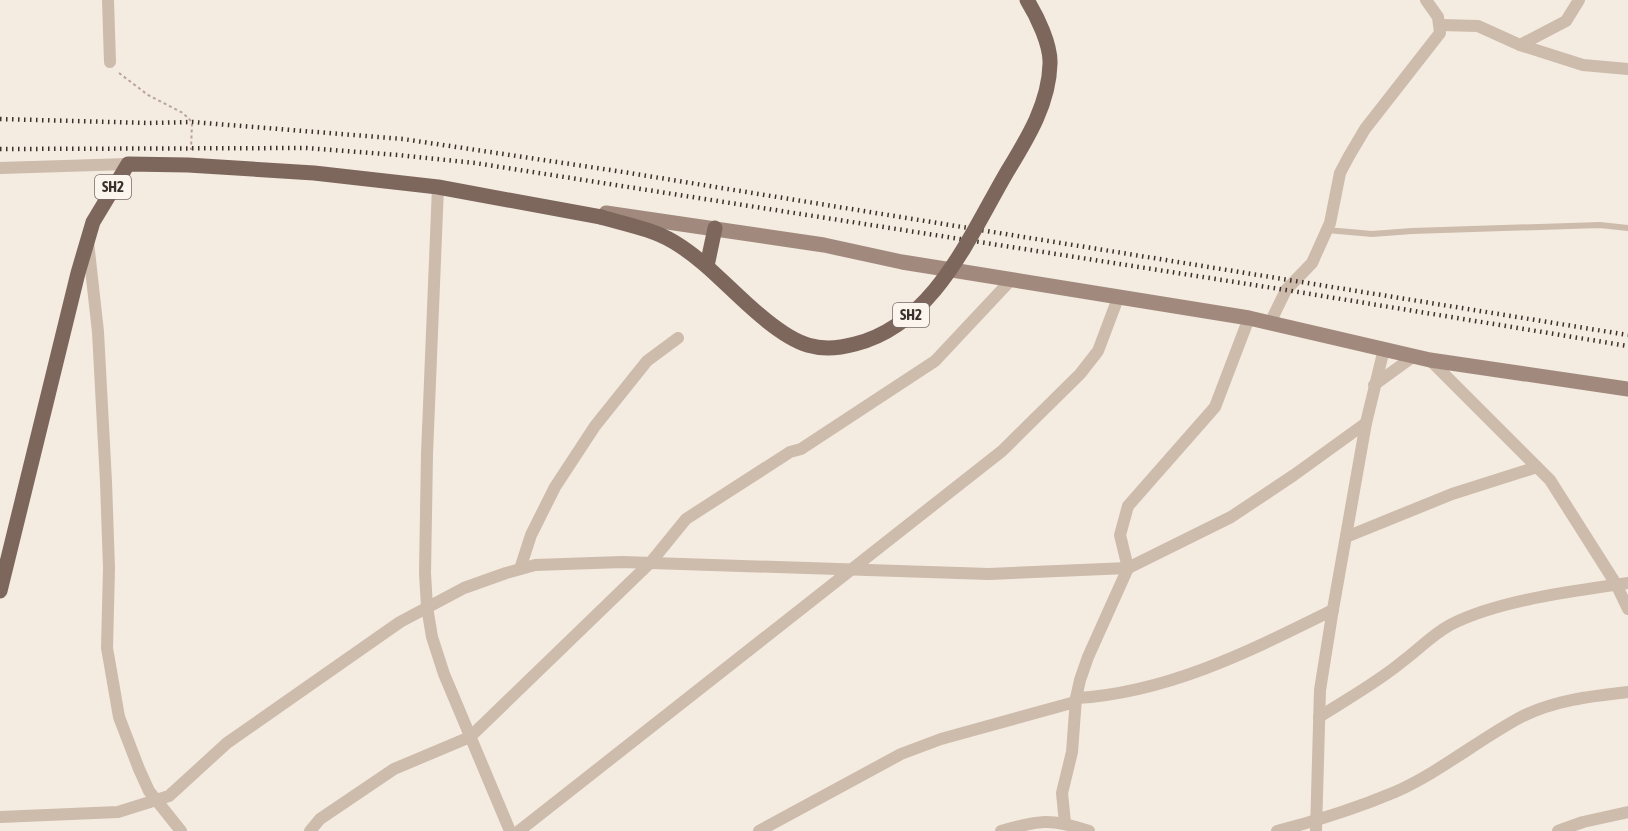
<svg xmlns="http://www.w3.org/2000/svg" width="1628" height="831" viewBox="0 0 1628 831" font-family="'Asap Condensed',sans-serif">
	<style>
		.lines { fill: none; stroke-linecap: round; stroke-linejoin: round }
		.path { stroke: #b9a596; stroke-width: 2; stroke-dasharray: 3 3; stroke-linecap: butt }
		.service { stroke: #cdbbac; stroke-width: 6 }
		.minor { stroke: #cdbbac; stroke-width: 12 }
		.secondary { stroke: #a18a7d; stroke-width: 15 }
		.primary { stroke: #7d675c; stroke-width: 15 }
		.rail { stroke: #3b302b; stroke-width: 4.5; stroke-dasharray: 1.5 4.5; stroke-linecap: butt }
		.primary-bridge { stroke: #7d675c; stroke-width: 15 }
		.labels { text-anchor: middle; stroke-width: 4.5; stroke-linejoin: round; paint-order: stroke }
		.shield { fill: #fbf5ee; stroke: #756b66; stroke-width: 1.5 }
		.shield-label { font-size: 15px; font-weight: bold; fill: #3b302b }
	</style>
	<rect width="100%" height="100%" fill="#f4ebe1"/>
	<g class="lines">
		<polyline class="path" points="119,73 148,95 183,113 192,122 191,150"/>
		<polyline class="service" points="1327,230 1372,234 1412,231 1600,225 1628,228"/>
		<g class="minor">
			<polyline points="108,0 110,62"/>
			<polyline points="1441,25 1478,26 1520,45 1566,21 1579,0"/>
			<polyline points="1520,45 1583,65 1628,69"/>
			<polyline points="0,168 128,164"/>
			<polyline points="438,187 427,454 425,573 427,607 432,637 444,674 510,831"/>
			<polyline points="88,242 98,332 106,482 109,568 107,648 110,665 119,717 139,769 149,791 181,831"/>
			<polyline points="1270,323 1286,290 1312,263 1330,223 1340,173 1349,156 1365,129 1440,33 1438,17 1426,0"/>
			<polyline points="1430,360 1550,480 1616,584 1628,609"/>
			<polyline points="1374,385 1414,356"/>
			<polyline points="1346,537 1452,494 1537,467"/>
			<polyline points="520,569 531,535 555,487 595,426 647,361 678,338"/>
			<path d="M1076,698c92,-5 176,-48 257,-88"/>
			<path d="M1319,717c28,-18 59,-35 84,-56 16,-12 29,-26 47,-36 48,-25 124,-34 178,-42"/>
			<polyline points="0,817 118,812 169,796 227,743 400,622 464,588 506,573 535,565 622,562 989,574 1128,568 1231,517 1294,475 1366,423"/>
			<polyline points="1065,823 1062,793 1072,752 1076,698 1080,680 1088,657 1128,568 1120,535 1128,506 1215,407 1249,318"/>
			<polyline points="310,831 320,819 394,769 470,737 651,562 686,519 790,452 801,449 935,361 1011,280"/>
			<polyline points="519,831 1002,451 1080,374 1098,351 1118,298"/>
			<polyline points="759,831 901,754 941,739 1075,702"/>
			<path d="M1001,831c39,-11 49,-13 88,0"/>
			<path d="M1277,831c39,-10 80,-23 118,-39 45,-20 83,-52 126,-75 33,-17 71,-21 107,-25"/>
			<polyline points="1316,831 1320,690 1332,615 1366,423 1384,349"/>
			<polyline points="1558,831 1583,822 1628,812"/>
		</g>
		<polyline class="secondary" points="606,213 824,245 902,262 1249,318 1430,360 1628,389"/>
		<g class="primary">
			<polyline points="707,266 715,228"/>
			<polyline points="0,591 78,273 93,222 128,164 188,165 314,173 438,187 601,217"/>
		</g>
		<g class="rail">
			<polyline points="0,119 149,123 192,122 403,139 617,171 1628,335"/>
			<polyline points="0,149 306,148 398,155 475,163 1286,290 1628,346"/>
		</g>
		<path class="primary-bridge" d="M601,217c24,7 51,12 73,25 35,21 61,54 93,79 30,24 51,33 88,23 79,-20 114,-107 152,-172 20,-33 42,-68 43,-108 1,-19 -13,-48 -23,-64"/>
	</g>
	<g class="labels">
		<g class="shield">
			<rect x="95" y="175" width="36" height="24" rx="4.5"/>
			<rect x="893" y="303" width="36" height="24" rx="4.5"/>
		</g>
		<g class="shield-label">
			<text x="113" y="192">SH2</text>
			<text x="911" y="320">SH2</text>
		</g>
	</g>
</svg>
